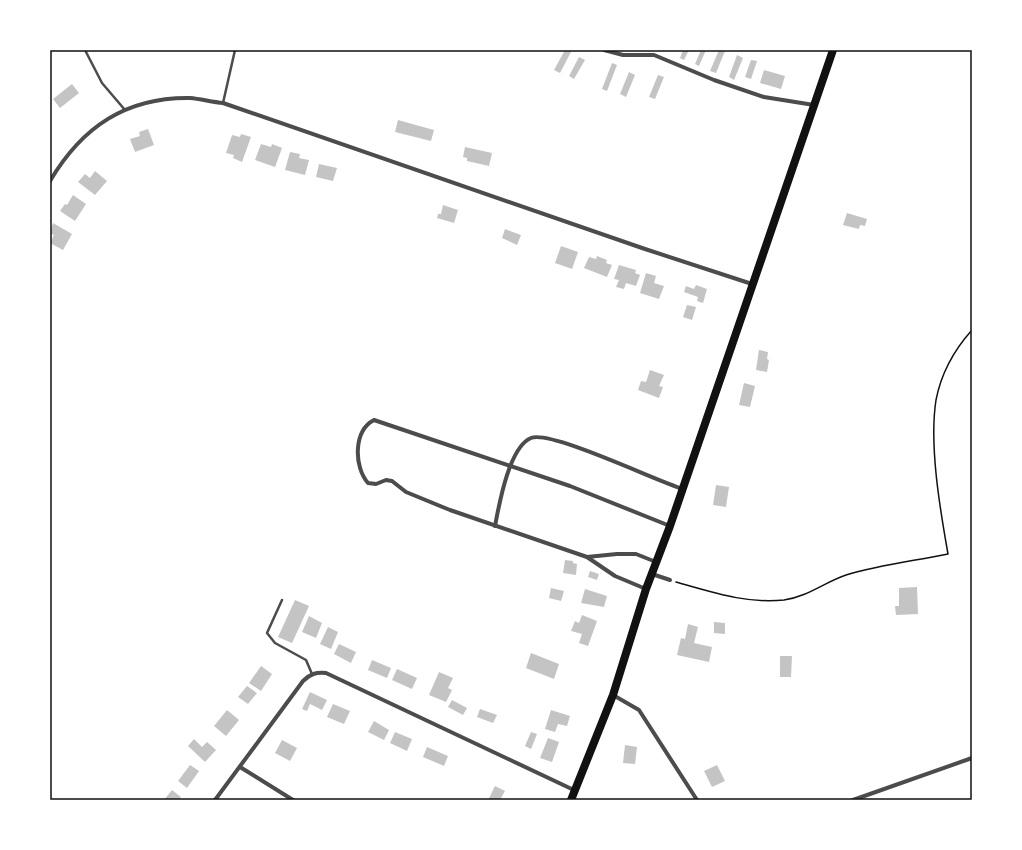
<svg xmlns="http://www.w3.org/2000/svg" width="1022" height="850" viewBox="0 0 1022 850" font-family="'Asap Condensed',sans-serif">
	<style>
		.building { fill: #c4c4c4 }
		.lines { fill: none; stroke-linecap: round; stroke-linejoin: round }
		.path { stroke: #111; stroke-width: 1.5 }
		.service { stroke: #4c4c4c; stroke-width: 2.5 }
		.minor { stroke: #4c4c4c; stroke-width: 4 }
		.secondary { stroke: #111; stroke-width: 8 }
		.neatline { fill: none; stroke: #111; stroke-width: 1.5 }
	</style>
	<rect width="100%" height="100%" fill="#fff"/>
	<g class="building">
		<polygon points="565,50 572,50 560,73 554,70"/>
		<polygon points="683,50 689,50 684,60 680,58"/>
		<polygon points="701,50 706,50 699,66 695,64"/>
		<polygon points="719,50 725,51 716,73 710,71"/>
		<polygon points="737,55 743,58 734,80 729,77"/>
		<polygon points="579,57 585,60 574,79 569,76"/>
		<polygon points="751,60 757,61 751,79 745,77"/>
		<polygon points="612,63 617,65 607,91 602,89"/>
		<polygon points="764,70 785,76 781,89 760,83"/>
		<polygon points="629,72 635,75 626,97 620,94"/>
		<polygon points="658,75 664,77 655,99 649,97"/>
		<polygon points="72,84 79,93 60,108 53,99"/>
		<polygon points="398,120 434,130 431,141 395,132"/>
		<polygon points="148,129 154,145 135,152 130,139 140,136 139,132"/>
		<polygon points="241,134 251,137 242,162 233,158 234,155 226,153 232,135 240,137"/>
		<polygon points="261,144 271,147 272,144 282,148 275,167 255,160"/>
		<polygon points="465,147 492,153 489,166 467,161 467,158 463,157"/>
		<polygon points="290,152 300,154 299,158 309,160 305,175 285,170"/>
		<polygon points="319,164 337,168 333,181 316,177"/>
		<polygon points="95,171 107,181 95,195 78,182 85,174 90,178"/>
		<polygon points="73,195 86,204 75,221 60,211 65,204 67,205"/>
		<polygon points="443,205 458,210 454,223 437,218 438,214 441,214"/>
		<polygon points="847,213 867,219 865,226 860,225 859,229 843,225"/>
		<polygon points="53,223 72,234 63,250 50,243 54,235 50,233"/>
		<polygon points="505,229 521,235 517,245 502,238"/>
		<polygon points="561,246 578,252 572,269 555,263"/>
		<polygon points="597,256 607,260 606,263 612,265 607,277 584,268 589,257 596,259"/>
		<polygon points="619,265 636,270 635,273 640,275 636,286 626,283 624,289 616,287 619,280 614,279"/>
		<polygon points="646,273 656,276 654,283 664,286 659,299 640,293"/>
		<polygon points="696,285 707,289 703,303 697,301 698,297 684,292 686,286 694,289"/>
		<polygon points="687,305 696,307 692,320 683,317"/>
		<polygon points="759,350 768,352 767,359 769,360 767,372 756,370"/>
		<polygon points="650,370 664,375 659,386 663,387 659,398 638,390 641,381 646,382"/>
		<polygon points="744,383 755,386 750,407 739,405"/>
		<polygon points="716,485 729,487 726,507 713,505"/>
		<polygon points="565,560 573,561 573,563 577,564 576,575 563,573"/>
		<polygon points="590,571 599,574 597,580 588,577"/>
		<polygon points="917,587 918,614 896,615 895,606 899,606 899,588"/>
		<polygon points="551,588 564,591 561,601 549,598"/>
		<polygon points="585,589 607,596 604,607 581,603"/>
		<polygon points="295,600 309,606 292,643 278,637"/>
		<polygon points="582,615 597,621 588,646 579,643 582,634 571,631 575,621 579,623"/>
		<polygon points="309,616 322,623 316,638 302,632"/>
		<polygon points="714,622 725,623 725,634 714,633"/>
		<polygon points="688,624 698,627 694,643 712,647 709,662 677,655 681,638 685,639"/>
		<polygon points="328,627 338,632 331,649 320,644"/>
		<polygon points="339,644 356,652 351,663 334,654"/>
		<polygon points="531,653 559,664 554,679 526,668"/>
		<polygon points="780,656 792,656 791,677 780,677"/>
		<polygon points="372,660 391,668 387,678 368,670"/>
		<polygon points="261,666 272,674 261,691 249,683"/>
		<polygon points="397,669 417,678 412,689 392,680"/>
		<polygon points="439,672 453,678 448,688 452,690 446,702 429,695"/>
		<polygon points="247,686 257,693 248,704 238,697"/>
		<polygon points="310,692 327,700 322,710 310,704 307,711 302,709"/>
		<polygon points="452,700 467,708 463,715 448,707"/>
		<polygon points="333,704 350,711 344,724 327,717"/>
		<polygon points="480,709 497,715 493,723 477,717"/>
		<polygon points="227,710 239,720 226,736 214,726"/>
		<polygon points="551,710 570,716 567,726 558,724 555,732 545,729"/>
		<polygon points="374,721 389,730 384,740 368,732"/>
		<polygon points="395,732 412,739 407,751 390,743"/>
		<polygon points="531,732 537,734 531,749 525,746"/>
		<polygon points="548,738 559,742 552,762 540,758"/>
		<polygon points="194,739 202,747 207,742 216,750 205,762 188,746"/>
		<polygon points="282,740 297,748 290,761 275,753"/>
		<polygon points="625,745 637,747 635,764 623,763"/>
		<polygon points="427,747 448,756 444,766 423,757"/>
		<polygon points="190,765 199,771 187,788 178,781"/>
		<polygon points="717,765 725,781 712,787 704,771"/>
		<polygon points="495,786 505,791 500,800 488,800"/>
		<polygon points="172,790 181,797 178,800 164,800"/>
	</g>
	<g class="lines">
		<path class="path" d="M676,582c36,10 70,22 108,18 23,-3 41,-18 62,-25 33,-10 68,-14 102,-21 -8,-45 -19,-109 -12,-154 5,-26 19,-51 36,-70"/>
		<g class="service">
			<polyline points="85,50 102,83 125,110"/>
			<polyline points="223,103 235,50"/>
			<polyline points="282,600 267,633 275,643 306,660 312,674"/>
		</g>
		<g class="minor">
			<polyline points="604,50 623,55 654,55 714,80 764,97 814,105"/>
			<path d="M50,181c32,-54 76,-84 140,-83 11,1 22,4 33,5l422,146 107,35"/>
			<path d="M495,526c4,-21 14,-79 36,-88 20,-8 125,43 152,51"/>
			<polyline points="587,557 615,576 646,589"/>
			<path d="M656,562l-20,-8h-19l-30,3 -137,-47 -44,-18 -14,-11 -6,-1 -10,4 -8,-1c-14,-16 -15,-52 6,-63l196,66 100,40"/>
			<polyline points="652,574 670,580"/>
			<polyline points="613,695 639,710 697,800"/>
			<polyline points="240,767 293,800"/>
			<path d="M215,800l88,-119c7,-7 13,-9 23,-8l250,118"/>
			<polyline points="853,800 972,758"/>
		</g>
		<polyline class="secondary" points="571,800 613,695 646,589 670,526 833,50"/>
	</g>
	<rect width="1022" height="850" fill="none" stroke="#ffffff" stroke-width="102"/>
	<rect x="51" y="51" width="920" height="748" class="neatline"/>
</svg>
